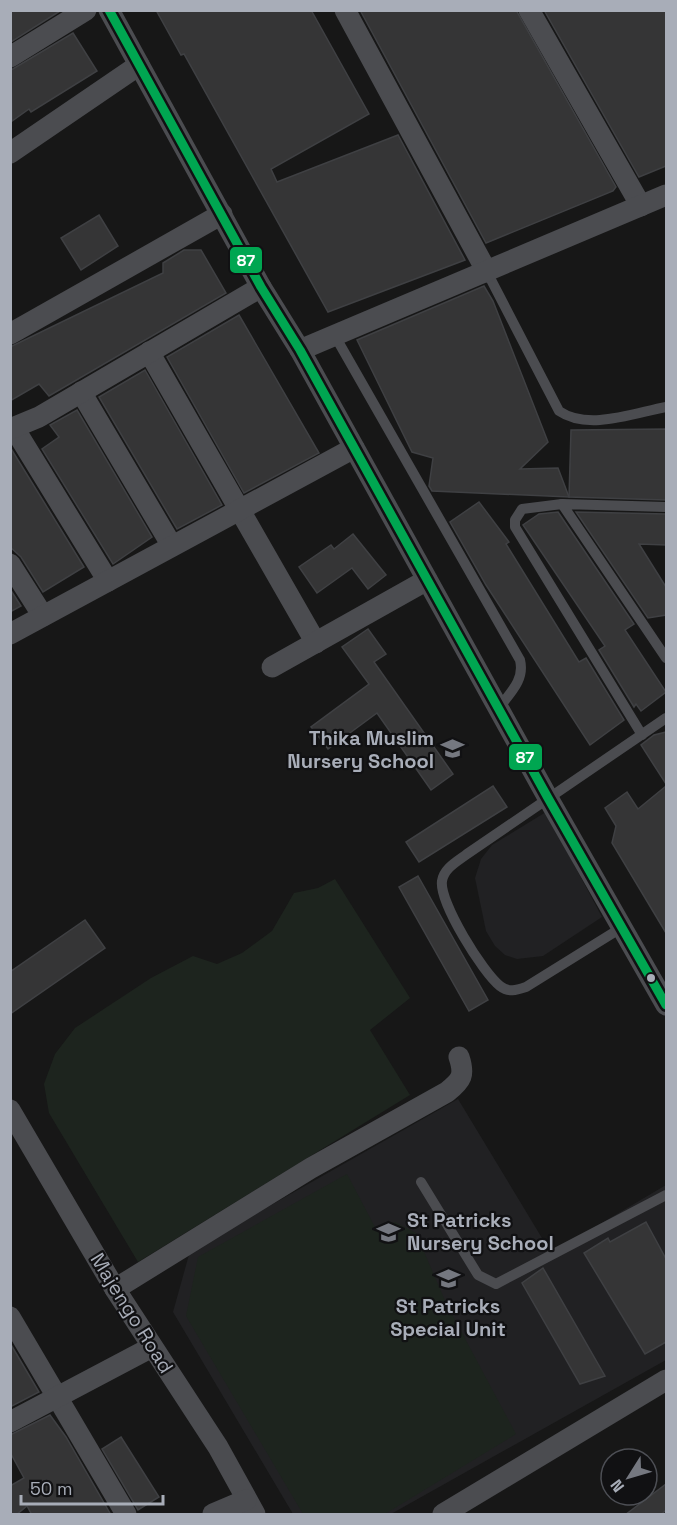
<svg xmlns="http://www.w3.org/2000/svg" width="677" height="1525" viewBox="0 0 677 1525" font-family="'Space Grotesk',sans-serif">
	<style>
		.built { fill: #212123 }
		.green { fill: #1d241e }
		.building { fill: #353536; stroke: #3f4043; stroke-width: 1.5 }
		.lines { fill: none; stroke-linecap: round; stroke-linejoin: round }
		.service { stroke: #4b4c50; stroke-width: 10 }
		.minor { stroke: #4b4c50; stroke-width: 21 }
		.bus-1-casing { stroke: #111113; stroke-width: 14 }
		.bus-1 { stroke: #00a651; stroke-width: 9 }
		.bus-dot { fill: #a8adb8; stroke: #111113; stroke-width: 2 }
		.labels { text-anchor: middle; stroke-width: 4.5; stroke-linejoin: round; paint-order: stroke }
		.poi-label { font-size: 20px; font-weight: bold; fill: #a8adb8; stroke: #111113; text-anchor: end }
		.street-label { font-size: 20px; fill: #a8adb8; stroke: #111113 }
		.line-badge { stroke: #111113; stroke-width: 2 }
		.badge-label { font-size: 16px; text-anchor: middle; font-weight: bold; fill: #fff }
	</style>
	<rect width="100%" height="100%" fill="#171717"/>
	<g class="built">
		<polygon points="546,812 602,917 543,956 517,959 505,955 495,946 486,931 475,878 481,859 492,845"/>
		<polygon points="458,1099 551,1253 666,1185 666,1360 391,1514 293,1514 173,1312 190,1251"/>
	</g>
	<g class="green">
		<polygon points="335,879 410,998 370,1030 410,1095 138,1262 49,1113 44,1084 55,1054 75,1028 151,978 193,956 217,964 242,953 272,931 294,893 318,888"/>
		<polygon points="347,1174 376,1229 395,1222 416,1233 446,1303 516,1434 385,1514 303,1514 186,1316 198,1257"/>
	</g>
	<g class="building">
		<polygon points="10,10 59,10 60,11 11,42"/>
		<polygon points="156,10 311,10 369,114 271,169 277,182 398,135 465,260 328,312 184,54 181,55"/>
		<polygon points="360,10 516,10 616,187 613,191 486,243"/>
		<polygon points="544,10 666,10 666,166 639,177"/>
		<polygon points="73,33 97,71 31,112 29,109 12,121 11,70"/>
		<polygon points="99,215 118,246 81,270 61,238"/>
		<polygon points="184,250 201,250 226,293 49,396 39,384 10,401 10,347 163,273 163,263"/>
		<polygon points="484,286 493,301 548,442 520,469 558,468 569,497 432,491 429,486 433,458 412,452 357,340"/>
		<polygon points="239,315 319,453 244,493 167,357"/>
		<polygon points="145,370 222,505 177,529 99,397"/>
		<polygon points="77,410 152,537 113,564 42,449 59,437 50,425"/>
		<polygon points="666,429 666,500 569,497 571,430"/>
		<polygon points="10,447 84,567 43,592 21,557 10,547"/>
		<polygon points="479,502 509,542 506,544 579,662 586,658 624,720 590,745 486,585 450,522"/>
		<polygon points="558,512 634,624 625,630 666,692 641,711 636,704 634,707 599,650 605,646 523,525 539,514"/>
		<polygon points="576,512 666,514 666,545 639,544 666,587 666,615 648,618"/>
		<polygon points="353,534 386,575 368,589 352,568 317,593 299,567 331,545 334,549"/>
		<polygon points="10,589 21,606 10,612"/>
		<polygon points="368,629 386,654 374,662 453,774 431,790 377,713 328,749 311,727 369,684 342,647"/>
		<polygon points="666,732 666,784 641,745 654,735"/>
		<polygon points="493,786 507,807 419,862 406,842"/>
		<polygon points="666,786 666,933 612,843 616,826 605,808 627,792 638,809"/>
		<polygon points="418,876 488,1000 469,1011 399,887"/>
		<polygon points="85,920 105,948 10,1014 10,972"/>
		<polygon points="646,1222 666,1259 666,1342 645,1354 584,1253 608,1238 610,1242"/>
		<polygon points="543,1268 605,1376 580,1384 522,1283"/>
		<polygon points="10,1343 39,1392 10,1407"/>
		<polygon points="50,1415 66,1437 111,1515 32,1515 27,1506 16,1515 10,1515 10,1486 24,1478 10,1452 10,1435"/>
		<polygon points="121,1437 159,1497 138,1510 102,1449"/>
		<polygon points="666,1484 666,1510 661,1515 625,1515"/>
	</g>
	<g class="lines">
		<g class="service">
			<path d="M487,272l72,139c29,20 75,2 107,-4"/>
			<path d="M335,336l185,324c5,20 -10,33 -22,49"/>
			<polyline points="562,504 522,509 515,520 515,527 642,735"/>
			<polyline points="666,507 562,504 666,658"/>
			<path d="M621,928l-95,59c-9,3 -17,6 -26,-1 -17,-13 -61,-84 -58,-105 2,-13 16,-20 25,-27l199,-136"/>
			<polyline points="421,1182 478,1275 496,1284 666,1195"/>
		</g>
		<g class="minor">
			<polyline points="109,10 261,287 300,350 548,798 666,1005"/>
			<polyline points="345,10 487,272"/>
			<polyline points="529,10 641,206"/>
			<polyline points="10,57 86,10"/>
			<polyline points="10,153 139,65"/>
			<polyline points="10,334 222,214"/>
			<polyline points="300,350 666,195"/>
			<polyline points="149,352 316,643"/>
			<polyline points="81,392 172,546"/>
			<polyline points="14,428 108,581"/>
			<polyline points="10,429 39,417 261,287"/>
			<polyline points="10,564 43,616"/>
			<polyline points="10,634 354,448"/>
			<polyline points="272,667 427,580"/>
			<polyline points="10,1110 115,1289 218,1447 255,1514"/>
			<path d="M115,1289l196,-121 136,-76c15,-12 18,-17 12,-35"/>
			<polyline points="10,1317 126,1514"/>
			<polyline points="10,1422 152,1347"/>
			<polyline points="213,1514 246,1500"/>
			<polyline points="443,1514 666,1380"/>
		</g>
		<defs>
			<polyline id="bus-1" points="109,10 261,287 300,350 548,798 666,1005"/>
		</defs>
		<use href="#bus-1" class="bus-1-casing"/>
		<use href="#bus-1" class="bus-1"/>
	</g>
	<defs>
		<symbol id="school-bare" viewBox="-9 -9 18 18"><path d="M0-5L7-2L0 1L-7-2ZM-4 1L0 2.5L4 1V4Q0 6-4 4Z" fill="#757880" stroke="#111113" stroke-width="2.5" paint-order="stroke"/></symbol>
	</defs>
	<g fill-rule="evenodd">
		<use href="#school-bare" x="436" y="732" width="33" height="33"/>
		<use href="#school-bare" x="372" y="1216" width="33" height="33"/>
		<use href="#school-bare" x="432" y="1262" width="33" height="33"/>
	</g>
	<circle class="bus-dot" cx="651" cy="978" r="5"/>
	<g class="labels">
		<g class="poi-label">
			<text x="434" y="745">Thika Muslim<tspan x="434" dy="23">Nursery School</tspan></text>
			<text x="407" y="1227" text-anchor="start">St Patricks<tspan x="407" dy="23">Nursery School</tspan></text>
			<text x="448" y="1313" text-anchor="middle">St Patricks<tspan x="448" dy="23">Special Unit</tspan></text>
		</g>
		<g class="street-label">
			<text transform="translate(132 1313) rotate(58)" y="7">Majengo Road</text>
		</g>
	</g>
	<g class="line-badge">
		<rect x="229" y="246" width="34" height="28" rx="6" fill="#00a651"/>
		<rect x="508" y="743" width="35" height="28" rx="6" fill="#00a651"/>
	</g>
	<g class="badge-label">
		<text x="246" y="266">87</text>
		<text x="525" y="763">87</text>
	</g>
	<rect width="677" height="1525" fill="none" stroke="#a8adb8" stroke-width="24"/>
	<g transform="translate(629 1477) rotate(233)"><circle r="28" fill="#111113" stroke="#4d4f55" stroke-width="1.5"/>
	<path d="M0-4.5L10 22L0 15L-10 22Z" fill="#757880"/>
	<text y="-9" font-size="16" font-weight="bold" text-anchor="middle" fill="#a8adb8">N</text>
	</g>
	<path d="M21 1495v9h142v-9" fill="none" stroke="#a8adb8" stroke-width="3"/>
	<text x="30" y="1495" font-size="18" fill="#a8adb8" stroke="#111113" stroke-width="4.5" paint-order="stroke">50 m</text>
</svg>
